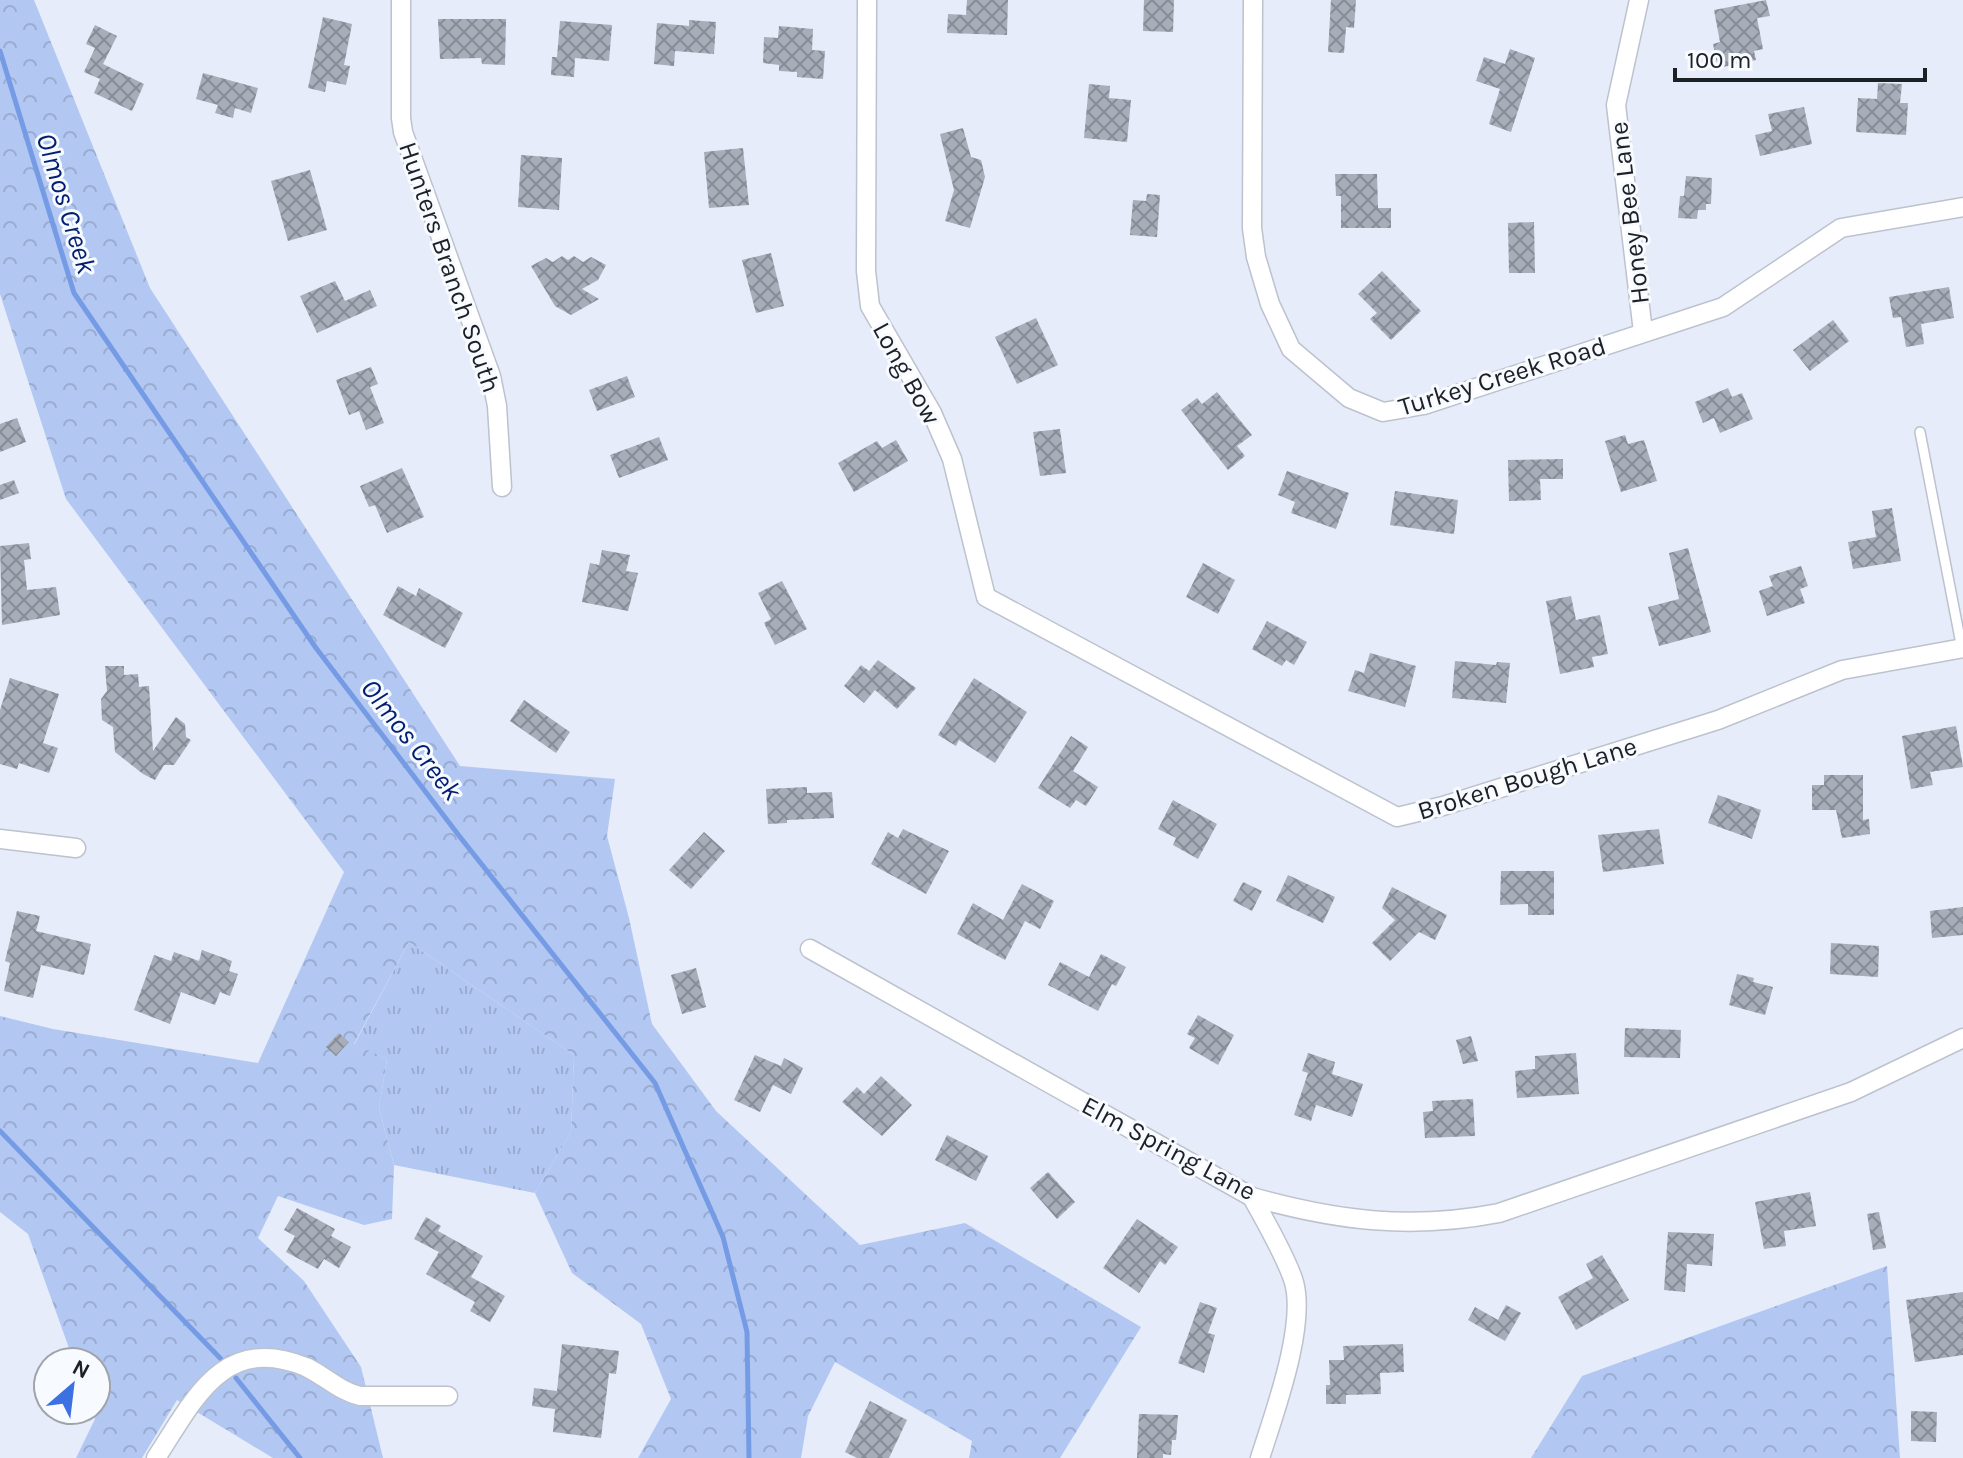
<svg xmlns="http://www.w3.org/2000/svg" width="1963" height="1458" viewBox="0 0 1963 1458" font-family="Karla,sans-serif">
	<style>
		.grass { fill: url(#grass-tufts) }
		.forest { fill: url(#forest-crowns) }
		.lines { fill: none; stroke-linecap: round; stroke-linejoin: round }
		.stream { stroke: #769be5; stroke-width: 5 }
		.building { fill: url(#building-cross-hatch) }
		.lane-casing { stroke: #bcc2ce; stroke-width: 12 }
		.street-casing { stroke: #bcc2ce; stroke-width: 21 }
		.lane { stroke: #fff; stroke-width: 9 }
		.street { stroke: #fff; stroke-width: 18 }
		.labels { text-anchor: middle; stroke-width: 6; stroke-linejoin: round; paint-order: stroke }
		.street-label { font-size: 26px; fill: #1d2024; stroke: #f7faff }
		.water-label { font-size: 28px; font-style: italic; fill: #011e71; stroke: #f7faff }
	</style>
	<defs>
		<pattern id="grass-tufts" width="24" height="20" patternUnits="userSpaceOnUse" patternTransform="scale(2)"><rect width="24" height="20" fill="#b2c8f3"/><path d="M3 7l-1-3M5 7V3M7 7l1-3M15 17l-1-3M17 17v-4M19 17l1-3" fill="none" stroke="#99acd0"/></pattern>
		<pattern id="forest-crowns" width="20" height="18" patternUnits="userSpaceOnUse" patternTransform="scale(2)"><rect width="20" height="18" fill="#b2c8f3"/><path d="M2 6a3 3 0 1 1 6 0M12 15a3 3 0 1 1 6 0" fill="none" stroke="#99acd0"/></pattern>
		<pattern id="building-cross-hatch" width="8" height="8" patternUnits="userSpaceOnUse" patternTransform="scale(2)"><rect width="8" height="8" fill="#a7adb9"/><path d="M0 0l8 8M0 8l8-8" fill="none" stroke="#878c96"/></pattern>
	</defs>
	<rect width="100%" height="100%" fill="#e6ecf9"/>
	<polygon class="grass" points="409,942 574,1055 571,1132 535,1193 394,1165 379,1108 387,1059 354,1045"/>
	<g class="forest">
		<polygon points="0,0 34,0 150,288 460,766 615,779 607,836 629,918 652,1024 716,1111 860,1245 965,1223 1141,1327 1060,1458 969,1458 972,1441 835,1362 808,1416 801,1458 638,1458 671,1399 641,1324 572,1273 535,1193 571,1132 574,1055 409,942 354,1044 387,1059 379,1108 394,1165 392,1219 364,1225 278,1196 258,1238 304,1281 361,1367 383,1458 273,1458 177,1400 142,1458 76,1458 95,1419 92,1410 96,1410 96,1362 74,1362 28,1234 0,1212 0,1016 53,1029 258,1063 344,872 66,499 0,294"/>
		<polygon points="1887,1266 1900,1458 1531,1458 1582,1376"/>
	</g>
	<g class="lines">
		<g class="stream">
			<polyline points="0,51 74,293 316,648 460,837 655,1083 723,1237 747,1332 749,1458"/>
			<polyline points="0,1131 221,1359"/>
			<polyline points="236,1378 300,1458"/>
		</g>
	</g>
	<g class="building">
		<polygon points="967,0 1008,0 1007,35 947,33 948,14 966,15"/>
		<polygon points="1144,0 1174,0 1173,32 1143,31"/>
		<polygon points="1331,0 1356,0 1354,28 1346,27 1344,53 1328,52"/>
		<polygon points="1766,0 1770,16 1757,18 1763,49 1754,51 1756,60 1718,68 1713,44 1720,42 1714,10"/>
		<polygon points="323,17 352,24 344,65 350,66 346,85 327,81 325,92 308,88"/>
		<polygon points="438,19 506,19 505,65 482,64 481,58 440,59"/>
		<polygon points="689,20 716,22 714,54 675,51 674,66 654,64 657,23 689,26"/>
		<polygon points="560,21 612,25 609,61 575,58 574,77 551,75 552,57 557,57"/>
		<polygon points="95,25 117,36 103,64 144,84 132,111 94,93 100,79 84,72 95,48 86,44"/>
		<polygon points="779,26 813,29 812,50 825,51 823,79 797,77 797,72 779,71 779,65 763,63 764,37 778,38"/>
		<polygon points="1510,49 1535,58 1511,132 1489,124 1500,89 1476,81 1484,57 1505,64"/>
		<polygon points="203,73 258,88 251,113 235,108 233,118 215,113 218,105 196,99"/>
		<polygon points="1878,83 1902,84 1900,103 1908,103 1906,135 1856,132 1858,98 1877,99"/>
		<polygon points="1089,84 1110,86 1109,98 1131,100 1127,142 1084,138"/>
		<polygon points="1804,107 1812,144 1760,156 1755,135 1772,131 1768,114"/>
		<polygon points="963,128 971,157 981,160 985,177 970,228 945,221 954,190 940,134"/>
		<polygon points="743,148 749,205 709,208 704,152"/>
		<polygon points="521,155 562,158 559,210 518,207"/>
		<polygon points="310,170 327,230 288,241 271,181"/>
		<polygon points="1335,174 1377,174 1378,208 1391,208 1391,228 1341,228 1341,196 1336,196"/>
		<polygon points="1686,176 1712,178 1711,204 1706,204 1706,210 1698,210 1697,219 1678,218 1680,196 1684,196"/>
		<polygon points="1147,194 1160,195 1157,237 1130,235 1133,200 1146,201"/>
		<polygon points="1534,222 1535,273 1509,273 1508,223"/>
		<polygon points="771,253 784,306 756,313 742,260"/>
		<polygon points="562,256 568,260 574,256 583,262 591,257 606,265 598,280 582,289 599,299 571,315 555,306 531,266 546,258 553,262"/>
		<polygon points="1382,271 1421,311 1391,340 1370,319 1377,313 1358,294"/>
		<polygon points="335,281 345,301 370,290 377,306 317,333 300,296"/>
		<polygon points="1949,287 1954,318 1921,324 1924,344 1906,347 1901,317 1893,318 1889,297"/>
		<polygon points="1036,318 1058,365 1017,384 995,337"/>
		<polygon points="1833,320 1849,341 1810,371 1793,350"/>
		<polygon points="371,367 378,384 370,387 384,423 366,430 359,411 349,415 336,380"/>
		<polygon points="627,376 635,397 597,411 589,390"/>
		<polygon points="1728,388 1732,397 1742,393 1753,419 1720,433 1714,418 1703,423 1695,402"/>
		<polygon points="1217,392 1252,435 1237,446 1245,456 1228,470 1181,410 1197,398 1202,404"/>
		<polygon points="17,418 26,442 0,452 0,424"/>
		<polygon points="1060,429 1066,473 1040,476 1033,432"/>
		<polygon points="1625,435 1628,444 1644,440 1657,481 1621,492 1605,441"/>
		<polygon points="659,437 668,460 619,478 610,455"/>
		<polygon points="896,440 908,461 854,492 838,463 877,441 882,448"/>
		<polygon points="1563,459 1563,479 1540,479 1541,500 1509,501 1508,460"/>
		<polygon points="402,468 424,517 387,533 375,505 369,507 360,486"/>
		<polygon points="1287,471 1349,493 1336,529 1291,513 1295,502 1278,495"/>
		<polygon points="14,480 19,493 0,500 0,485"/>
		<polygon points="1395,491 1458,500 1454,534 1390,525"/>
		<polygon points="1892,508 1901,561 1853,569 1848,542 1876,537 1872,511"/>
		<polygon points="29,543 31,559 24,560 27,590 56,587 60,615 2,625 0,546"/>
		<polygon points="1688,548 1711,632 1659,646 1648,607 1679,599 1669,553"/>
		<polygon points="602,550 630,555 626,571 638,573 628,611 582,602 590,563 599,565"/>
		<polygon points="1203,563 1235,580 1218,614 1186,597"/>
		<polygon points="1801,566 1808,586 1800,589 1805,603 1767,616 1759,591 1773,586 1769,576"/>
		<polygon points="782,581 807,629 775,645 764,623 771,619 758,593"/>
		<polygon points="398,586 416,596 419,588 463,613 445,648 383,615"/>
		<polygon points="1571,596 1576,620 1600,615 1608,654 1592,657 1594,667 1560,674 1546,601"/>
		<polygon points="1267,621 1307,642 1294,665 1286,660 1282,666 1252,649"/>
		<polygon points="1370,653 1416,666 1405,707 1348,691 1355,670 1364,673"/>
		<polygon points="878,660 916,688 897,709 875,690 864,703 844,686 861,665 869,671"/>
		<polygon points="1455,661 1496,665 1497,662 1510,663 1506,703 1452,698"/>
		<polygon points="105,666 124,666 124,675 138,674 139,687 149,686 153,751 176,717 185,724 186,737 191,740 174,765 164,765 155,780 143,774 115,752 113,727 102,720 101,699 107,691"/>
		<polygon points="10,678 59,694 43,743 58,748 49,773 19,763 17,769 0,764 0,710"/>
		<polygon points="974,678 1027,712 995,763 959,740 956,746 938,735"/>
		<polygon points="524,700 570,732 556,753 510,721"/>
		<polygon points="1956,726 1963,767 1930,772 1933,785 1911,789 1902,736"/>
		<polygon points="1071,736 1088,747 1073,771 1098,787 1086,806 1076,800 1070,808 1038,788"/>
		<polygon points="1824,775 1863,775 1863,820 1869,819 1870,834 1842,838 1836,810 1812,810 1812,785 1824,785"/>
		<polygon points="807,787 807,793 832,792 834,818 787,820 787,823 768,824 766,789"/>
		<polygon points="1718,795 1761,810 1752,839 1708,823"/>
		<polygon points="1173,800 1217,824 1198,859 1173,845 1176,838 1158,829"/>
		<polygon points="903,829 949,851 926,894 871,864 888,832 898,838"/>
		<polygon points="1659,829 1664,864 1603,872 1598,835"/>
		<polygon points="704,832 725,851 691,889 669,870"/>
		<polygon points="1501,871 1554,871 1554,915 1528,915 1528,904 1500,905"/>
		<polygon points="1288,875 1335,897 1323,923 1276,901"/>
		<polygon points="1243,882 1262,891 1252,911 1233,901"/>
		<polygon points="1022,884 1054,901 1040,929 1025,921 1005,960 957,934 973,903 1003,920"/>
		<polygon points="1392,887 1447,915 1435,940 1419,932 1390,961 1372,943 1395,920 1382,908"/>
		<polygon points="1963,907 1963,935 1932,938 1930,911"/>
		<polygon points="17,911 40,916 36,931 91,944 84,975 41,965 33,998 4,991 10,963 5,961"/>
		<polygon points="1831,943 1879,946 1878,977 1830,974"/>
		<polygon points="202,950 232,961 229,971 238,974 230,996 220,992 215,1005 181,992 170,1024 134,1010 154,955 171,961 174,952 199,961"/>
		<polygon points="1101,954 1126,967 1116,986 1112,984 1098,1011 1048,985 1060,962 1089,977"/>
		<polygon points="696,968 706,1007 682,1014 671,975"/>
		<polygon points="1737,974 1754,978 1753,982 1773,987 1765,1015 1729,1005"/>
		<polygon points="1198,1015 1234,1035 1218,1065 1189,1048 1195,1038 1187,1034"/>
		<polygon points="1625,1028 1681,1030 1680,1058 1624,1057"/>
		<polygon points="339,1033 349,1042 336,1056 326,1047"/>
		<polygon points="1471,1036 1478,1061 1463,1064 1456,1040"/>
		<polygon points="1308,1053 1335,1062 1332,1074 1363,1084 1352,1117 1316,1105 1311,1121 1294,1115 1308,1073 1302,1071"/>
		<polygon points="1576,1053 1579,1094 1517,1098 1515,1071 1535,1069 1535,1056"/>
		<polygon points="755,1055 781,1066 784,1058 803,1068 791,1094 773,1085 760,1112 734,1100"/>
		<polygon points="881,1076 912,1105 882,1136 842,1102 857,1087 864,1094"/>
		<polygon points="1473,1099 1475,1136 1425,1138 1423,1112 1433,1111 1432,1101"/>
		<polygon points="947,1135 988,1156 976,1181 935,1160"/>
		<polygon points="1048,1172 1075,1202 1057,1219 1030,1188"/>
		<polygon points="1810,1192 1816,1226 1784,1231 1786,1246 1764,1249 1755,1202"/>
		<polygon points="297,1208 335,1229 331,1236 351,1247 339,1268 324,1259 318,1269 286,1252 295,1236 284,1230"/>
		<polygon points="1879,1212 1886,1248 1873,1250 1867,1214"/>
		<polygon points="426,1217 441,1226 438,1231 483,1256 471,1277 505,1296 490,1322 470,1311 475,1302 426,1274 439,1252 414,1239"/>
		<polygon points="1137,1219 1178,1247 1165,1265 1160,1261 1139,1293 1103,1268"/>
		<polygon points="1668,1232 1714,1234 1712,1266 1687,1264 1685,1292 1664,1290"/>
		<polygon points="1602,1255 1629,1300 1576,1330 1558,1297 1593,1278 1586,1264"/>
		<polygon points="1963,1292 1963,1355 1915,1362 1906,1300"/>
		<polygon points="1200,1302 1217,1308 1208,1333 1215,1335 1204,1373 1178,1363"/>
		<polygon points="1506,1305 1521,1313 1505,1341 1468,1320 1475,1307 1498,1320"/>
		<polygon points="562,1344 619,1351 616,1374 609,1373 601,1438 553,1432 555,1409 532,1406 534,1388 557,1391"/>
		<polygon points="1403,1344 1404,1372 1380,1373 1381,1394 1346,1395 1346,1404 1326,1404 1326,1385 1330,1385 1329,1360 1344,1360 1343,1346"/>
		<polygon points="870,1401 907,1420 889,1458 857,1458 845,1452"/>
		<polygon points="1911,1411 1937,1412 1936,1442 1911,1441"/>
		<polygon points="1139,1414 1178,1415 1176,1440 1172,1440 1171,1455 1163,1454 1163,1458 1137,1458"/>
	</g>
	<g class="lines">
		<defs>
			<polyline id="lane" points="1920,432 1962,649"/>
			<g id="street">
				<polyline points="401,0 401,118 403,132 491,376 497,406 502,487"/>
				<polyline points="867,0 866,271 870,306 932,413 952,459 986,597 1397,817 1443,806 1718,720 1842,670 1963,648"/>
				<polyline points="1253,0 1252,228 1256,257 1270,304 1291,349 1349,398 1383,412 1424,405 1723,307 1841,228 1963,207"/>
				<polyline points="1639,0 1616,105 1643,332"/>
				<polyline points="0,839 76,848"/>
				<path d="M810,949l442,248c86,24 159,33 247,16l352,-121 112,-54"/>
				<path d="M1252,1197c13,24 32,56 41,82 15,43 -19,135 -33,179"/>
				<path d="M156,1458c38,-58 67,-125 150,-91 19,9 33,24 54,29h88"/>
			</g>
		</defs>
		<use href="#lane" class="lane-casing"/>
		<use href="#street" class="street-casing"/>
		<use href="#lane" class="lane"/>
		<use href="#street" class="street"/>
	</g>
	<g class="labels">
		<g class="street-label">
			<text transform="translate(1629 213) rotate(-97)" y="9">Honey Bee Lane</text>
			<text transform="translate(450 267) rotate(71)" y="9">Hunters Branch South</text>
			<text transform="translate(907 373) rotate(61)" y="9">Long Bow</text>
			<text transform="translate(1502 376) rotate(-17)" y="9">Turkey Creek Road</text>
			<text transform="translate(1527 778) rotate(-17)" y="9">Broken Bough Lane</text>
			<text transform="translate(1169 1148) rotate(28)" y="9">Elm Spring Lane</text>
		</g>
		<g class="water-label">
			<text transform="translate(67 203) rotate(73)" y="10">Olmos Creek</text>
			<text transform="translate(412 739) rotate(52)" y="10">Olmos Creek</text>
		</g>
	</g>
	<g transform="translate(72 1386) rotate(28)"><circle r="38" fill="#f7faff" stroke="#a0a3a7" stroke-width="2"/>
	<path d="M0-6L14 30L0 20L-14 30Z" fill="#3d70e0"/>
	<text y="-12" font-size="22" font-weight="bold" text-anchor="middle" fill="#1d2024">N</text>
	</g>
	<path d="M1675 68v12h250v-12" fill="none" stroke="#1d2024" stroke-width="4"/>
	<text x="1687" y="68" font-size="24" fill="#1d2024" stroke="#f7faff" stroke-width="6" paint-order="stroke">100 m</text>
</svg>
